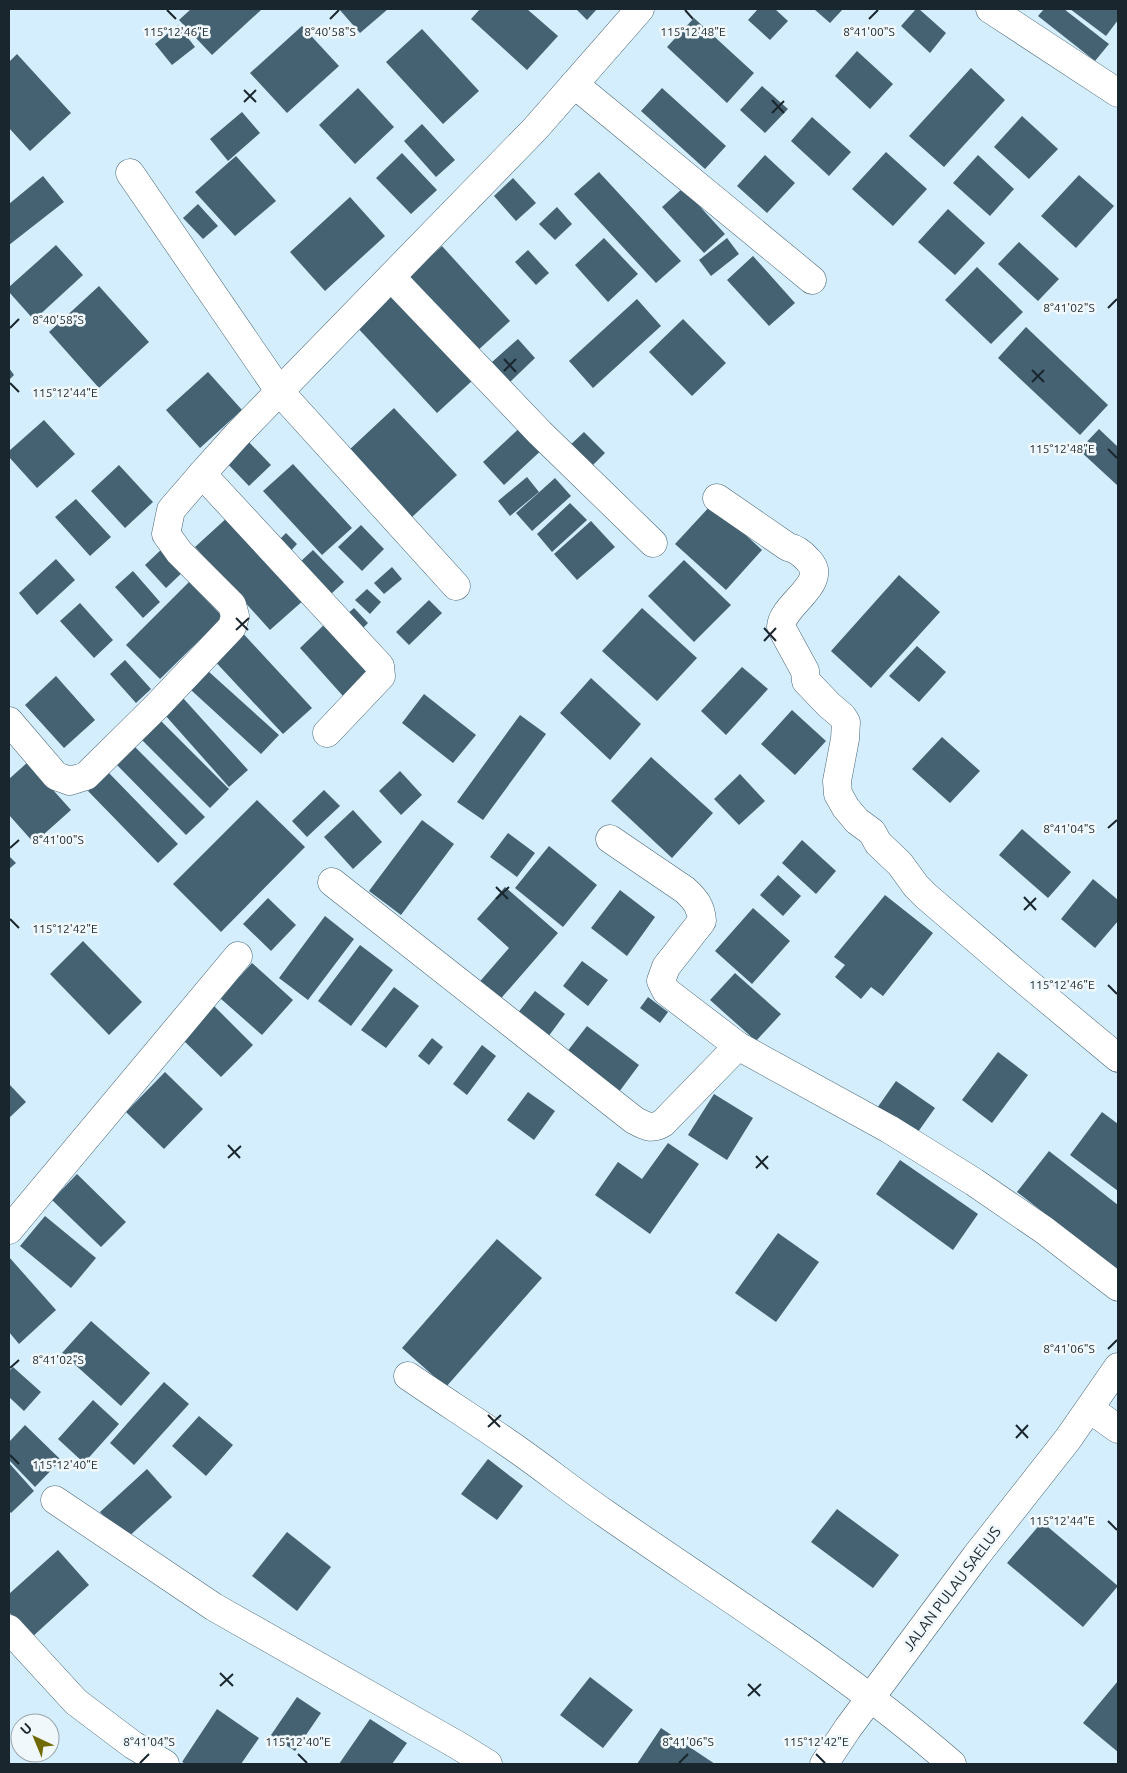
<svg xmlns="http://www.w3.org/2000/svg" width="1127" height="1773" viewBox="0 0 1127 1773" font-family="Ubuntu,sans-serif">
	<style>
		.building { fill: #456272 }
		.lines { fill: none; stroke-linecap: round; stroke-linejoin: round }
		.street-casing { stroke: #476474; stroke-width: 29 }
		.secondary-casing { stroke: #476474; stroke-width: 29 }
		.street { stroke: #fff; stroke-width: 28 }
		.secondary { stroke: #fff; stroke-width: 28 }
		.ticks { fill: none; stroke: #1a262d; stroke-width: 2 }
		.labels { text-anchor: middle; stroke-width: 5; stroke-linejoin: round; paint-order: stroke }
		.street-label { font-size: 15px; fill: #1a262d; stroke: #f1f8fc }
		.ticks-label { font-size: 12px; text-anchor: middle; fill: #1a262d; stroke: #f1f8fc; stroke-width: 5; stroke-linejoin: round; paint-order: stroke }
	</style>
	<rect width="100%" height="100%" fill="#d4eefd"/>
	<g class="building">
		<polygon points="191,9 259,9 261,10 212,55 179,20"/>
		<polygon points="339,9 388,9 360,33"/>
		<polygon points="480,9 527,9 558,36 527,70 471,19"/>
		<polygon points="576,9 597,9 587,20"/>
		<polygon points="758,9 775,9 788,21 770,40 748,20"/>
		<polygon points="814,9 843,9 830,23"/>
		<polygon points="916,9 919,9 946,33 930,53 901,26"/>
		<polygon points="1044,9 1064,9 1109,44 1095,61 1038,16"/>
		<polygon points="1070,9 1118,9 1118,20 1106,36"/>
		<polygon points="694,18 754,73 727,103 667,47"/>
		<polygon points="178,25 195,47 172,65 155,44"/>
		<polygon points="302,26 339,66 287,113 250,73"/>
		<polygon points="422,29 479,91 443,124 386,62"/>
		<polygon points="857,51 893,84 870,109 835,76"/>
		<polygon points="17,54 71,113 30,151 9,128 9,62"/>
		<polygon points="971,68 1005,100 944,167 909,136"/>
		<polygon points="762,86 788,109 765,133 740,110"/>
		<polygon points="358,88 394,127 355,164 319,125"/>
		<polygon points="662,88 726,146 705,169 641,111"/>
		<polygon points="242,112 260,133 228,161 210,139"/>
		<polygon points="1022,116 1058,149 1029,179 994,147"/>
		<polygon points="812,117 851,152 829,176 791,141"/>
		<polygon points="422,124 455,160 436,177 404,141"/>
		<polygon points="886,152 927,189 893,226 852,189"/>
		<polygon points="402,153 437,190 411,214 376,178"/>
		<polygon points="765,155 795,183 767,213 737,186"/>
		<polygon points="978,155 1014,189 990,216 953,183"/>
		<polygon points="236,156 276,201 235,236 195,192"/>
		<polygon points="599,172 681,261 656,283 574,194"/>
		<polygon points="1079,175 1114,206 1076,248 1041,216"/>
		<polygon points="43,176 64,202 9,245 9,204"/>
		<polygon points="513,178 536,203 516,221 494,196"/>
		<polygon points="683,188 725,234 704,253 662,207"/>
		<polygon points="350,197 385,236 325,291 290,252"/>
		<polygon points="198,204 218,226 203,239 183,218"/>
		<polygon points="557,207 572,224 555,240 539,224"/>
		<polygon points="948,209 985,243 955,275 918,242"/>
		<polygon points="604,238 638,274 608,302 575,265"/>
		<polygon points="727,238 739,254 711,276 699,260"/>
		<polygon points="1019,242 1059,279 1038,301 998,264"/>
		<polygon points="56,245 83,275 34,320 9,292 9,287"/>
		<polygon points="442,246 510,321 476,352 408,277"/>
		<polygon points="528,250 549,273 536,285 515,262"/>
		<polygon points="753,256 795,303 769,326 727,280"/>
		<polygon points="977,267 1023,312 991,344 945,300"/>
		<polygon points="99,286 149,342 99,388 49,332"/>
		<polygon points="392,291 473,380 437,413 355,325"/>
		<polygon points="637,299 661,326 593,388 569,361"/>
		<polygon points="683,319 726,363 692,396 649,352"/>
		<polygon points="1026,327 1108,405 1080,435 998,358"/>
		<polygon points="518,339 535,358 510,382 492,362"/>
		<polygon points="9,368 14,375 9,380"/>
		<polygon points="208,372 242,410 200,448 166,410"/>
		<polygon points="394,408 457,475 411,518 348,451"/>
		<polygon points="44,420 75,454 37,488 9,457 9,451"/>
		<polygon points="525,423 546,446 504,485 483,462"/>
		<polygon points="1099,429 1118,447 1118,486 1079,450"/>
		<polygon points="584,432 605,453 586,472 565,450"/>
		<polygon points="245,438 271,465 249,486 223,459"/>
		<polygon points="293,464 352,528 322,555 263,491"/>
		<polygon points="119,465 153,502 125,528 91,491"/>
		<polygon points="527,477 539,492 510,516 498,501"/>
		<polygon points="555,478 571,496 532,531 516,513"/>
		<polygon points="76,499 111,537 90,556 55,517"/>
		<polygon points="570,503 587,520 552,552 537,534"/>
		<polygon points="712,504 762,550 726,590 675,544"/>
		<polygon points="229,516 305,599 270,630 195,547"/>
		<polygon points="591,521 615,547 577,580 554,554"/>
		<polygon points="361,525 384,549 362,571 338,547"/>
		<polygon points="286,533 297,544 288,554 277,542"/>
		<polygon points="165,546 186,569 166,588 145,565"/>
		<polygon points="313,550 344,582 331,594 300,562"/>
		<polygon points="56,559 75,580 37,615 19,593"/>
		<polygon points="684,560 731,605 694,642 648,596"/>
		<polygon points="392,567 402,579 384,594 374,583"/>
		<polygon points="133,571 160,602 143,618 115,587"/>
		<polygon points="899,575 940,612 871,688 831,651"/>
		<polygon points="189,582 223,617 160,679 126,645"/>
		<polygon points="367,589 381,602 370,614 355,600"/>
		<polygon points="429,600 442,613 409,645 396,632"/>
		<polygon points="80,603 113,640 94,658 60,621"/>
		<polygon points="354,608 368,623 360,631 345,616"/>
		<polygon points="642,608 697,658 657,701 602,651"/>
		<polygon points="328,621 372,670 343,696 300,648"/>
		<polygon points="239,629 312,708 283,734 210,656"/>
		<polygon points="917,646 946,672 919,702 889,676"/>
		<polygon points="125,660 151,689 136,703 110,674"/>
		<polygon points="742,667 768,689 726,735 701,711"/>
		<polygon points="208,671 279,735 261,754 191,690"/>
		<polygon points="56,676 95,720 64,748 25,705"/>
		<polygon points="591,678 641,724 610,760 560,713"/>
		<polygon points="424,694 476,735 453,763 402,723"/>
		<polygon points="183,698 248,770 229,787 165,715"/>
		<polygon points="792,710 826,741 795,775 761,744"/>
		<polygon points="520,715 546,734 483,820 457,802"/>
		<polygon points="159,719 229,789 210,808 140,738"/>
		<polygon points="942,737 980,771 950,803 912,769"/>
		<polygon points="134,746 205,817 186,835 116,764"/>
		<polygon points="651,757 713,813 672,858 611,801"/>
		<polygon points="28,762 71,810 34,843 9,815 9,779"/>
		<polygon points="400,771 422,795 401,815 379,791"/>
		<polygon points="108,772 178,844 158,863 88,791"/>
		<polygon points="740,774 765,801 739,825 714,799"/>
		<polygon points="324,790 340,806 307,837 292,821"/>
		<polygon points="257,800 305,847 221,932 173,884"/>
		<polygon points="353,810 382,842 353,869 324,837"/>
		<polygon points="422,820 454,844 401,915 369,891"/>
		<polygon points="1022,829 1071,872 1048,898 999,855"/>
		<polygon points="508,833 535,853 517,877 490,857"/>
		<polygon points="802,840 836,871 816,894 782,863"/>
		<polygon points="549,846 597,885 563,927 515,888"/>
		<polygon points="9,856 16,863 9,869"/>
		<polygon points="778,875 801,896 783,916 760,895"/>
		<polygon points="1093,879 1118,900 1118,921 1095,948 1061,919"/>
		<polygon points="505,887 558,933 497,1003 476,986 509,948 477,919"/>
		<polygon points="620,890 655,917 627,956 591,928"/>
		<polygon points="885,895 933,933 883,996 871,987 861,999 835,977 845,965 834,957"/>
		<polygon points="268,898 296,925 271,951 243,924"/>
		<polygon points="753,908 790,941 752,984 715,951"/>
		<polygon points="325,916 354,939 308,1000 279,978"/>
		<polygon points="83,941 142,1002 109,1035 50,974"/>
		<polygon points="360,945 393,970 351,1026 318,1001"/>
		<polygon points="582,961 608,980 588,1006 563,986"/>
		<polygon points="252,963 293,1000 262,1035 220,998"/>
		<polygon points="735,973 781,1014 756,1041 710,1000"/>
		<polygon points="394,987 419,1006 386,1048 361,1030"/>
		<polygon points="535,991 565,1014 548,1037 517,1014"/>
		<polygon points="648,997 668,1012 660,1023 640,1008"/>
		<polygon points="213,1005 253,1045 221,1077 181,1038"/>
		<polygon points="587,1026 639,1065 616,1096 563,1057"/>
		<polygon points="432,1038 443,1047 429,1065 418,1056"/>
		<polygon points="482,1045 496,1056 467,1095 453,1084"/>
		<polygon points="998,1052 1028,1075 992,1123 962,1100"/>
		<polygon points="165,1072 203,1109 164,1149 126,1112"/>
		<polygon points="896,1081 935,1108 913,1139 875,1111"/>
		<polygon points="9,1084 26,1102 9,1118"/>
		<polygon points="528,1092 555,1111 534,1140 507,1120"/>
		<polygon points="714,1094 753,1118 727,1160 688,1135"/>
		<polygon points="1102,1112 1118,1124 1118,1191 1070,1155"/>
		<polygon points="668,1143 699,1164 650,1234 595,1195 618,1162 642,1179"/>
		<polygon points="1049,1151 1118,1205 1118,1270 1017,1192"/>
		<polygon points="900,1160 978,1214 953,1250 876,1194"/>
		<polygon points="77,1174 126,1222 101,1247 52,1200"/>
		<polygon points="45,1216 96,1258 71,1288 20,1246"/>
		<polygon points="778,1233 819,1262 776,1322 735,1293"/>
		<polygon points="497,1239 542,1278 446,1387 402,1348"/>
		<polygon points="9,1257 56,1310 19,1344 9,1332"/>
		<polygon points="91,1321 150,1373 121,1406 62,1353"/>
		<polygon points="13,1367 41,1392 24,1411 9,1397 9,1371"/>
		<polygon points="164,1382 189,1404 134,1465 110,1443"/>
		<polygon points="93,1400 119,1424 84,1463 58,1439"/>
		<polygon points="199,1416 233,1445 206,1476 172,1446"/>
		<polygon points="25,1425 61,1460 35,1487 9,1460 9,1442"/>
		<polygon points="488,1459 523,1486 497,1520 461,1494"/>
		<polygon points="9,1463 34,1491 11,1513 9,1511"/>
		<polygon points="147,1469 172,1497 125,1540 100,1512"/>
		<polygon points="837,1509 899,1555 873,1588 811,1542"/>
		<polygon points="1042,1522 1118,1586 1083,1627 1007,1563"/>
		<polygon points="287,1532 331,1567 297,1611 252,1576"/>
		<polygon points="58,1550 89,1585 31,1638 9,1612 9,1594"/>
		<polygon points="590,1677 633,1710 603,1748 560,1715"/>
		<polygon points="1118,1681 1118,1752 1083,1723"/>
		<polygon points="297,1697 321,1713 295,1751 271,1735"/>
		<polygon points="217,1709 259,1738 241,1764 186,1764 182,1762"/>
		<polygon points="370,1719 407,1743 392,1764 339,1764"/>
		<polygon points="661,1728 715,1764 637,1764"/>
	</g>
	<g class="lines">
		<defs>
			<g id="street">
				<polyline points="990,9 1118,93"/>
				<polyline points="574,84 812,280"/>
				<polyline points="130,173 280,392 456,586"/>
				<polyline points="391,277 540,433 653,543"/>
				<polyline points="202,474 380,666 381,676 327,733"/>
				<path d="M717,498l71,49c9,2 14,6 20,13 23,23 -26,44 -27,67l24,44 1,10 23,24 13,11 4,6 -1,17 -8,42 1,13 8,14 11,13 15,11 6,11 22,21 16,22 10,10 91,78 101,84"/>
				<polyline points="9,721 56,776 70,781 86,776 157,706 232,627 235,616 232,605 179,552 166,534 171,510 202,474 237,435 535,129 640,9"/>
				<path d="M610,839l75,51c11,10 16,17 17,31l-36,46 -5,14 5,10 72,55 151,83 85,53 70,48 74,57"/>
				<path d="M332,882l302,238c11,6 18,10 29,3l75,-77"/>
				<polyline points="9,1230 238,956"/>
				<path d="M408,1376c32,22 65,43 97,65 34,23 67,50 101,73 117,81 238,156 346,250"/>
				<polyline points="1090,1409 1118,1429"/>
				<polyline points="55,1500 214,1607 459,1746 488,1764"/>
				<polyline points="9,1629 76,1702 133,1745 165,1764"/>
			</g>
			<polyline id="secondary" points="824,1764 848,1728 976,1556 1068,1439 1118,1367"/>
		</defs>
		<use href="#street" class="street-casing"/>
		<use href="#secondary" class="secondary-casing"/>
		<use href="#street" class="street"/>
		<use href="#secondary" class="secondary"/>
	</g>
	<path class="ticks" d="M167,10l9,9M685,10l8,9M330,19l9,-9M869,19l9,-9M244,90l12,12M772,100l12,13M244,102l12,-12M772,113l12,-12M1108,308l9,-9M10,328l9,-9M504,359l12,13M1032,370l12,12M504,371l12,-12M1032,382l12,-12M10,383l9,9M1108,449l9,9M236,618l12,12M764,628l12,13M236,630l13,-12M764,641l12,-13M1108,828l9,-8M10,848l9,-8M496,887l12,12M1024,897l12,13M496,899l13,-12M1024,910l12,-12M10,919l9,9M1108,985l9,9M228,1145l12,13M756,1156l12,13M228,1158l13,-12M756,1168l12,-12M1108,1349l9,-9M10,1368l9,-8M488,1415l12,12M1016,1425l12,13M488,1427l13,-12M1016,1438l12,-13M10,1455l9,9M1108,1521l9,9M220,1673l13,13M748,1684l12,12M220,1686l13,-12M748,1696l13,-12M298,1754l9,9M816,1754l9,9M140,1763l9,-9M679,1763l9,-9"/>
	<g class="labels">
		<g class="street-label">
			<text transform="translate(952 1589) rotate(-53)" y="5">JALAN PULAU SAELUS</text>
		</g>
	</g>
	<g class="ticks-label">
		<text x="330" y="36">8°40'58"S</text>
		<text x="869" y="36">8°41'00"S</text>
		<text x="176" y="36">115°12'46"E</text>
		<text x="693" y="36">115°12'48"E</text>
		<text x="1069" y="312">8°41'02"S</text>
		<text x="58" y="324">8°40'58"S</text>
		<text x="65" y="397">115°12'44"E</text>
		<text x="1062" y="453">115°12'48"E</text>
		<text x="1069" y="833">8°41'04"S</text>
		<text x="58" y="844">8°41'00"S</text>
		<text x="65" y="933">115°12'42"E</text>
		<text x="1062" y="989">115°12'46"E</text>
		<text x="1069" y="1353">8°41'06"S</text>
		<text x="58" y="1364">8°41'02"S</text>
		<text x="65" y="1469">115°12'40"E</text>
		<text x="1062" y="1525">115°12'44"E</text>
		<text x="298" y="1746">115°12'40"E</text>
		<text x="816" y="1746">115°12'42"E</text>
		<text x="149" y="1746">8°41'04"S</text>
		<text x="688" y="1746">8°41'06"S</text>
	</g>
	<rect width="1127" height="1773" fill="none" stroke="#1a262d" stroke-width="20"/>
	<g transform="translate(35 1738) rotate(316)"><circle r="24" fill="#f1f8fc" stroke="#9ba4a9"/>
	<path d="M0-4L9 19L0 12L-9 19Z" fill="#706a03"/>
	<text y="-8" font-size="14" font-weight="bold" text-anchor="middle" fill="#1a262d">U</text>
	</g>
</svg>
